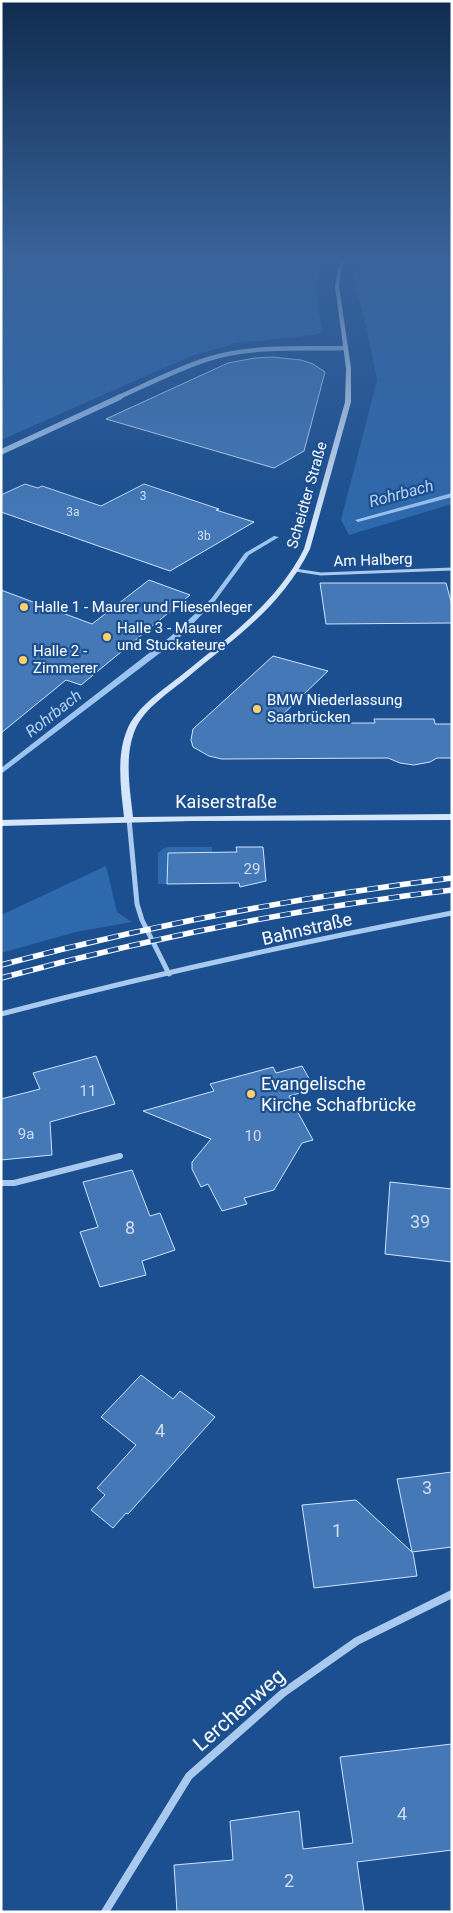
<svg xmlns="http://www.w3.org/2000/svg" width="453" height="1913" viewBox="0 0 453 1913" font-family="Roboto,sans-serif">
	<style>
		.green { fill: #2e69ad }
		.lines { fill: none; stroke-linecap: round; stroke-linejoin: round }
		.stream { fill: #9cc4f0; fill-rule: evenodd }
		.building { fill: #4478b7; stroke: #cfe3fa }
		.minor-far3 { stroke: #a9c9ee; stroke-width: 3 }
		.minor-far2 { stroke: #a9c9ee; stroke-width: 5 }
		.minor-far1 { stroke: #a9c9ee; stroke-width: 6 }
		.minor { stroke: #a9c9ee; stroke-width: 8 }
		.tertiary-far1 { stroke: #a9c9ee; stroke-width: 4.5 }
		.tertiary { stroke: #a9c9ee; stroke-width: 5.5 }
		.secondary { fill: #d6e6fa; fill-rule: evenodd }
		.rail-casing { stroke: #fff; stroke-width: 5.5 }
		.rail { stroke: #1b4f8f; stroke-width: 4; stroke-dasharray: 11; stroke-linecap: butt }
		.poi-dot { fill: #ffd166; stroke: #1b4f8f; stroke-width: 2 }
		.labels { text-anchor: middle; stroke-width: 4.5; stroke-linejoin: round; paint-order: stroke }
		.far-number-label { font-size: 12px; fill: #d0dded }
		.far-street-label { font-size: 15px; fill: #fff; stroke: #1b4f8f }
		.far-poi-label { font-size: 15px; fill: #fff; stroke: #1b4f8f; text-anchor: start }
		.number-label { font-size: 15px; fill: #d0dded }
		.far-water-label { font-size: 16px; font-style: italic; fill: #b5d3f5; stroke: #1b4f8f }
		.street-label { font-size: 18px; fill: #fff; stroke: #1b4f8f }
		.poi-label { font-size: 18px; fill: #fff; stroke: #1b4f8f; text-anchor: start }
		.near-number-label { font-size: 18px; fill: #d0dded }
		.near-street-label { font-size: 21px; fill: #fff; stroke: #1b4f8f }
	</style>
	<rect width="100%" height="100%" fill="#1b4f8f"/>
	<g class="green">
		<path d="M1,258h325c-15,22 -8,48 -4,73l-2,2 -7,2 -76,8 -46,13 -190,84z"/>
		<polygon points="359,258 452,258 452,504 349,535 341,520 377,380 366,326 355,285 354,270"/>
		<polygon points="169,847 212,847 212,852 168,853 167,884 158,884 158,853 164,848"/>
		<polygon points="106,866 117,912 132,922 76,932 1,953 1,915"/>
	</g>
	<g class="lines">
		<g class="stream">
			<polygon points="452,493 452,497 358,522 355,520"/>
			<polygon points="274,536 279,537 249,555 215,601 177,640 1,774 1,768 171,636 211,599 245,553"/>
		</g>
	</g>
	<g class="building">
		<polygon points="272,357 301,360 313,364 325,372 304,451 274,468 106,419 228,363 255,358"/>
		<polygon points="25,484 38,488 42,486 101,506 144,484 219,509 216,510 254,522 170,571 1,512 1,495"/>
		<polygon points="149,580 190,595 81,685 66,680 1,733 1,590 92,624"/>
		<polygon points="320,583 446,583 452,605 452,623 326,624"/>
		<polygon points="273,656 328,671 274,723 375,723 374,719 434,719 435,724 452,724 452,758 437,758 430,762 414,765 400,763 388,758 222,759 209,756 193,747 191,740 193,729"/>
		<polygon points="236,847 263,847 266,881 240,887 239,883 167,884 168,853 237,852"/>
		<polygon points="96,1056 115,1104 50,1122 52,1155 1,1160 1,1099 40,1089 33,1073"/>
		<polygon points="302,1066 315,1089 289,1096 313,1140 302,1143 274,1190 244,1198 247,1204 222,1211 208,1184 201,1187 192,1169 192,1162 211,1139 143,1111 214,1091 210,1084 273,1067 276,1073"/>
		<polygon points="132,1170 150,1216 160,1213 175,1250 142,1261 146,1275 100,1287 80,1232 98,1227 83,1182"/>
		<polygon points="390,1182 452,1189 452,1262 385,1254"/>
		<polygon points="141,1375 173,1399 180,1391 215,1417 128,1514 126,1513 113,1528 91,1510 105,1495 97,1488 136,1445 101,1417"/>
		<polygon points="452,1472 452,1547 412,1552 397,1479"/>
		<polygon points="356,1500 413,1553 417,1576 314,1588 302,1505"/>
		<polygon points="452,1744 452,1850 357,1862 364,1912 177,1912 174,1865 233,1860 230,1821 299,1811 303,1849 353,1843 340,1757"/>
	</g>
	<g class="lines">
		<polyline class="minor-far3" points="295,570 321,574 452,569"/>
		<g class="minor-far2">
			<polyline points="129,819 137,904 142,920 169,974"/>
			<path d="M1,1014c149,-39 300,-72 451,-101"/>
		</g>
		<polyline class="minor-far1" points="1,1183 14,1183 120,1156"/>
		<polyline class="minor" points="105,1912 189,1776 283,1693 357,1641 452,1594"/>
		<path class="tertiary-far1" d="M117,398c29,-13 58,-28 88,-38 45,-15 94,-11 141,-12"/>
		<polyline class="tertiary" points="1,452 120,397"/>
		<path class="secondary" d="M341,258h4l-3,9 -3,19 12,82v34l-41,147c-28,57 -74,88 -122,128 -18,15 -44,31 -53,53 -11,27 -5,60 -2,87l319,-3v6l-260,1 -191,5v-6l123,-3c-3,-27 -8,-61 3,-87 10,-24 36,-40 56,-56 46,-38 93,-70 121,-125l41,-147 1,-34 -11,-82 3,-19z"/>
		<defs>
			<g id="rail">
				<path d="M1,965c149,-40 298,-68 451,-87"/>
				<path d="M1,978c149,-40 298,-70 451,-88"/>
			</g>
		</defs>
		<use href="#rail" class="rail-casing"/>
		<use href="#rail" class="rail"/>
	</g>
	<linearGradient id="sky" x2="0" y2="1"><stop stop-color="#0f2b4f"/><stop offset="0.49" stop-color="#39639b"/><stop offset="1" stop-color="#39639b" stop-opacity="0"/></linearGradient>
	<rect width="453" height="526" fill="url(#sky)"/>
	<g class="poi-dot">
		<circle cx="24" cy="607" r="5"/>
		<circle cx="107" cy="637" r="5"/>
		<circle cx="23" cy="660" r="5"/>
		<circle cx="257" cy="709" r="5"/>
		<circle cx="251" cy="1094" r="5"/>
	</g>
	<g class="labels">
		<g class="far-number-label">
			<text x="143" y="500">3</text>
			<text x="73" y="516">3a</text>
			<text x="204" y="540">3b</text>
		</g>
		<g class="far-street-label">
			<text transform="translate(307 495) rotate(-74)" y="5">Scheidter Straße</text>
			<text transform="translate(373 560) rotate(-2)" y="5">Am Halberg</text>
		</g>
		<g class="far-poi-label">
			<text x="34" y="612">Halle 1 - Maurer und Fliesenleger</text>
			<text x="117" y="633">Halle 3 - Maurer<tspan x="117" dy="17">und Stuckateure</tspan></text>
			<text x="33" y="656">Halle 2 -<tspan x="33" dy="17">Zimmerer</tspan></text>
			<text x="267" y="705">BMW Niederlassung<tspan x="267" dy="17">Saarbrücken</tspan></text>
		</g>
		<g class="number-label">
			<text x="252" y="874">29</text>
			<text x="88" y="1096">11</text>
			<text x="26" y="1139">9a</text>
			<text x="253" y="1141">10</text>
		</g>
		<g class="far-water-label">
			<text transform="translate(401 493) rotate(-15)" y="6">Rohrbach</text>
			<text transform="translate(53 713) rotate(-38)" y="6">Rohrbach</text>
		</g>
		<g class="street-label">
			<text x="226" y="808">Kaiserstraße</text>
			<text transform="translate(307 929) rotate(-13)" y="6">Bahnstraße</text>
		</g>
		<g class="poi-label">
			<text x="261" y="1090">Evangelische<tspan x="261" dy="21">Kirche Schafbrücke</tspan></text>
		</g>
		<g class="near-number-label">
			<text x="420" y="1228">39</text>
			<text x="130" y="1234">8</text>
			<text x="160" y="1437">4</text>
			<text x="427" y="1494">3</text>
			<text x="337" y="1537">1</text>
			<text x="402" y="1820">4</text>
			<text x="289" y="1887">2</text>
		</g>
		<g class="near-street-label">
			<text transform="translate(239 1710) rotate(-41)" y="7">Lerchenweg</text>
		</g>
	</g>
	<rect width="453" height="1913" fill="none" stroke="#ffffff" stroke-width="5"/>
</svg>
